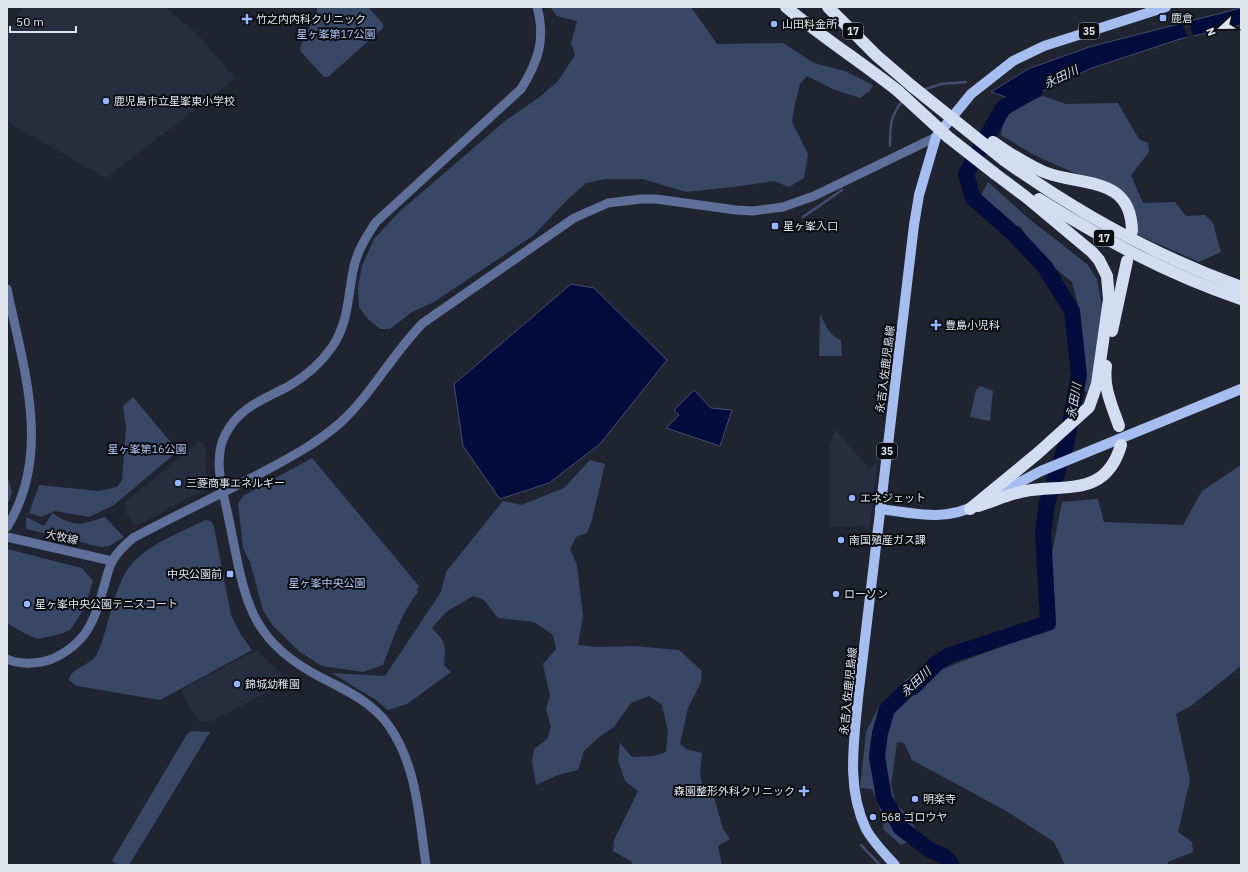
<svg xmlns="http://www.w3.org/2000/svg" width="1248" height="872" viewBox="0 0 1248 872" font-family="'IBM Plex Sans','Noto Sans JP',sans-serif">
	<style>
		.built { fill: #252d3e }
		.green { fill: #394767 }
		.water { fill: #030c3c; stroke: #454c70 }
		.pier { fill: #1f2430 }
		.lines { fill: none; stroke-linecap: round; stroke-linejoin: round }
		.stream { stroke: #454c70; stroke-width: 2.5 }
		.river { stroke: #030c3c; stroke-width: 16 }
		.minor { stroke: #5e7099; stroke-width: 9 }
		.major { stroke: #a6bdf0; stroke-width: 10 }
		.highway { stroke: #d3ddf1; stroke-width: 12 }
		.highway-bridge { stroke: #d3ddf1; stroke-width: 12 }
		.poi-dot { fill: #97b6fd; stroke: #0b0d13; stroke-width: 1.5 }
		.labels { text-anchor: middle; stroke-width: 4; stroke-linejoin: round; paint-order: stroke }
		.shield { fill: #0b0d13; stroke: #9fa3aa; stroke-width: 1 }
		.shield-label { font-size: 10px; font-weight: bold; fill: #dfe3eb }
		.poi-label { font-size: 11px; fill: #dfe3eb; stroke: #0b0d13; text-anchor: start }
		.park-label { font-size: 11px; fill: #b0c6f7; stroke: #0b0d13 }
		.street-label { font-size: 11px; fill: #dfe3eb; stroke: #0b0d13 }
		.water-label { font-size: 12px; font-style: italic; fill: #cddcfd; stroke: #0b0d13 }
	</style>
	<rect width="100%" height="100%" fill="#1f2430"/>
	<g class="built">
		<polygon points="23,7 165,7 197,34 233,75 233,80 106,178 7,122 7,35"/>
		<polygon points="835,429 869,469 878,461 869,531 865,530 862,526 830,526 830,446"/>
		<polygon points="200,441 207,448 205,463 208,480 206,489 136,526 125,512 126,501"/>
		<polygon points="257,650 278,671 293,679 212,721 198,721 180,690"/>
	</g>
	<g class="green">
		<polygon points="318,7 368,7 383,24 383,28 328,77 324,77 301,52 300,48"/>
		<polygon points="550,7 691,7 717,44 783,43 814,63 845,71 873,85 870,91 860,98 835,90 807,76 800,84 795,104 792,122 808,154 804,178 789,187 774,181 741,186 686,192 643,179 606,179 586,183 568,199 534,235 434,302 412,312 390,329 380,329 368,319 359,307 358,287 362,266 374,239 399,212 505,121 541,96 558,81 575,55 571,43 577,21 557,16"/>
		<polygon points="1043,96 1066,104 1118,103 1139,139 1148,143 1149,152 1131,175 1143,203 1175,202 1186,216 1205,215 1213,223 1221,252 1199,262 1136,234 1137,218 1129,202 1084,177 1034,155 1001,135 1004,118 1023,104"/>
		<polygon points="988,182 1028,218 1087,264 1097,279 1104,317 1098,367 1087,392 1082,390 1079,375 1078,304 1072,282 1044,259 1030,254 1028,238 1020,226 1009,226 980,197"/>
		<path d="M820,314c5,10 10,23 21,26l1,16h-23z"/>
		<polygon points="980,386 993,391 990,421 970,417 976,390"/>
		<polygon points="133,397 178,451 114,505 89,517 55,511 41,517 29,513 39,485 99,491 117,487 122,480 126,427 123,406"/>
		<path d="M312,458l107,128 -2,3 1,3c-17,21 -25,48 -35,73l-20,7 -41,-6 -22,-14 -27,-26 -10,-16 -13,-48 -7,-14 -5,-44 5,-8z"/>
		<path d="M590,460l15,4 -13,56 -5,13 -11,4 -6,12 7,16 6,51 -5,29 19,2 37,-1 45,4 23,21 -1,11 -13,26 -8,36 6,5 16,4 -2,20 3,16 11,8 9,32 7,10 -12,7 4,19h-91l1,-3 -19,-11 1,-11 24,-49 -13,-10 -7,-21 2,-17 12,14 22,-1 12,-4 2,-21 -6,-26 -13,-9 -18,7 -17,24 -15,10 -15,14 -6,19 -20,5 -22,10 -4,-23 2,-13 13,-10 4,-12 -5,-18 4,-13 -7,-32 13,-15 -3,-14 -19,-13 -36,-4 -14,-18 -11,-4 -27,16 -14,16c14,15 14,16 12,37l7,7 -44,32 -19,6 -12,-10 -44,-27 53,3 56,-84 5,-20 57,-71 18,4 43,-17z"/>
		<polygon points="1241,465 1241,666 1191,706 1176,714 1190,780 1178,832 1192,842 1193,852 1168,862 1167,865 1065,865 1054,842 1008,812 912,760 904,743 897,742 891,785 896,804 905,813 918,832 915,839 901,845 883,829 884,819 872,789 860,788 866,732 880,705 912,674 945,668 1050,628 1055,607 1050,563 1062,502 1098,499 1104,522 1183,525 1202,491"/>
		<polygon points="7,476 12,491 9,502 7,501"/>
		<path d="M52,513c24,15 27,12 53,4l19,20 -15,9 -8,1 -75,-18v-12l18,9z"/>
		<path d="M205,520l6,1 3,6 17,88 10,20 11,15 -92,50 -83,-14 -8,-6c2,-13 23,-15 28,-26 12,-25 16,-66 33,-88 18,-22 50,-33 75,-46z"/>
		<polygon points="7,549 82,568 93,581 84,609 70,630 60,634 38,639 22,632 7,623"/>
		<polygon points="192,731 210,732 129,865 119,865 112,861 187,734"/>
	</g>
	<g class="water">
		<polygon points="1241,8 1241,25 1180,39 1092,68 1019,102 991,92 1028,69 1089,47"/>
		<polygon points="571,284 594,288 667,360 600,444 549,483 500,499 463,446 454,384"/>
		<polygon points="694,390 711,408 732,410 720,446 666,428 679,415 674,410"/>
	</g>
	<polygon class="pier" points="1188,19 1194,38 1188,39 1182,21"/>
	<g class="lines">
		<g class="stream">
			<polyline points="923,90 941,84 966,82"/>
			<path d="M890,146c0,-20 0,-30 13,-46"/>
			<polyline points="803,217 842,190"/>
			<polyline points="861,845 880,865"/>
		</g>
		<polyline class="river" points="952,865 944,856 930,850 901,828 884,798 877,757 880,733 887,709 908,689 913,687 937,663 950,655 1048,623 1043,532 1047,503 1066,445 1079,375 1072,311 1045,267 1015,235 973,198 966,174 1003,108 1035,90"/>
		<g class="minor">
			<path d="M7,289c16,78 46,164 0,238"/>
			<polyline points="7,537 112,561"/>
			<path d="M7,659c13,6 32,5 45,0 36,-16 43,-40 53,-76 2,-7 4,-17 8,-23 5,-9 13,-16 20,-22 43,-23 86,-43 128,-65 28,-15 55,-29 79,-50 32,-29 53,-70 83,-100l151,-105 34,-15 33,-4h15l80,11 17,1 30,-4 31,-11 122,-59"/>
			<path d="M426,865c-7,-48 -9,-99 -37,-139 -16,-23 -43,-36 -67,-48 -76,-39 -77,-81 -93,-158 -5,-26 -17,-59 -4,-85 14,-28 38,-35 64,-49 17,-10 32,-23 43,-39 16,-23 16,-50 21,-76 3,-18 13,-34 23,-49l145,-133c17,-27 25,-50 16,-82"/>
		</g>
		<g class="major">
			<polyline points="992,497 1041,471 1241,389"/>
			<path d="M880,509c33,4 65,13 96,-4"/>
			<path d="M895,865c-10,-11 -22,-23 -29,-36 -20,-42 -12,-87 -8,-131l56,-473 5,-30 17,-58 35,-43 42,-33 31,-15 122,-39"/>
		</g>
		<g class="highway">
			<path d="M786,7c36,30 75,55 112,84"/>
			<polyline points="828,7 877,56 913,87"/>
			<path d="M1009,153c11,6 23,14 35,19 38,15 87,3 88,59"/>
			<path d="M1004,160c74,53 151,96 237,127"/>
			<path d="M1039,199c64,40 130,76 202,100"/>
			<polyline points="1112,331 1127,261"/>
			<path d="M1106,366c-3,21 6,40 13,60"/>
			<path d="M978,506c16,-5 31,-12 47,-15 42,-7 81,6 96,-46"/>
			<polyline points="970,509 1038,453 1089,407 1097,384 1109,299 1107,276 1099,260 1092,252 1026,197 994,173"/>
		</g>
		<g class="highway-bridge">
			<polyline points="913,87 1004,160"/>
			<polyline points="898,91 948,137 994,173"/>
			<polyline points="993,142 1009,153"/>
		</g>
	</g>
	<g class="poi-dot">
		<rect x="1159" y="14" width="8" height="8" rx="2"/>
		<path d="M245 13h4v4h4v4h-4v4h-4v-4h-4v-4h4z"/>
		<circle cx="774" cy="24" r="4"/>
		<circle cx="106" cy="101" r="4"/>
		<rect x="771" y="222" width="8" height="8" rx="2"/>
		<path d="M934 319h4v4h4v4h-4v4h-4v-4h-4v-4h4z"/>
		<circle cx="178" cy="483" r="4"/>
		<circle cx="852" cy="498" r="4"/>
		<circle cx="841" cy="540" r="4"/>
		<rect x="226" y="570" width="8" height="8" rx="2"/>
		<circle cx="836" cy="594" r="4"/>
		<circle cx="27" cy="604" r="4"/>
		<circle cx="237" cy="684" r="4"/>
		<path d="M802 785h4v4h4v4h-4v4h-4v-4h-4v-4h4z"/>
		<circle cx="915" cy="799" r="4"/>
		<circle cx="873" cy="817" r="4"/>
	</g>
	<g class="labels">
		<g class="shield">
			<rect x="843" y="23" width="20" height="16" rx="3"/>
			<rect x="1079" y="23" width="20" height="16" rx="3"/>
			<rect x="1094" y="230" width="20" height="16" rx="3"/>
			<rect x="877" y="443" width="20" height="16" rx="3"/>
		</g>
		<g class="shield-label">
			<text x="853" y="35">17</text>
			<text x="1089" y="35">35</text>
			<text x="1104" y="242">17</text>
			<text x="887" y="455">35</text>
		</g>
		<g class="poi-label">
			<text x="1171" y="22">鹿倉</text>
			<text x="256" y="23">竹之内内科クリニック</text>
			<text x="782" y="28">山田料金所</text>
			<text x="114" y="105">鹿児島市立星峯東小学校</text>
			<text x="783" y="230">星ヶ峯入口</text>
			<text x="945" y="329">豊島小児科</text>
			<text x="186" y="487">三菱商事エネルギー</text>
			<text x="860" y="502">エネジェット</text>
			<text x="849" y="544">南国殖産ガス課</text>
			<text x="222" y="578" text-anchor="end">中央公園前</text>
			<text x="844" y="598">ローソン</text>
			<text x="35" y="608">星ヶ峯中央公園テニスコート</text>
			<text x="245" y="688">錦城幼稚園</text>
			<text x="795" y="795" text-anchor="end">森園整形外科クリニック</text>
			<text x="923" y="803">明楽寺</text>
			<text x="881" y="821">568 ゴロウヤ</text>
		</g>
		<g class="park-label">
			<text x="336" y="38">星ヶ峯第17公園</text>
			<text x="147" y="453">星ヶ峯第16公園</text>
			<text x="327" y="587">星ヶ峯中央公園</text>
		</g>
		<g class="street-label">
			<text transform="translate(885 369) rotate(-83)" y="4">永吉入佐鹿児島線</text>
			<text transform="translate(62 537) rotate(12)" y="4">大牧線</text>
			<text transform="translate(848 691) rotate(-84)" y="4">永吉入佐鹿児島線</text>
		</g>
		<g class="water-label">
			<text transform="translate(1061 77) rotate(-26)" y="4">永田川</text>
			<text transform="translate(1074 401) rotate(-80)" y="4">永田川</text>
			<text transform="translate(916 682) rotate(-43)" y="4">永田川</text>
		</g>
	</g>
	<rect width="1248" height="872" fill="none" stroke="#dfe3eb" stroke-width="16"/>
	<g transform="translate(1220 28) rotate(248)" stroke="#0b0d13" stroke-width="3" paint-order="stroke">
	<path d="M0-3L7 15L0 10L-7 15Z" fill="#dfe3eb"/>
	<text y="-6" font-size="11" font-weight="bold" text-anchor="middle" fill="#dfe3eb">N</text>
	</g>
	<path d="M10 26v6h66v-6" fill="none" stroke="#dfe3eb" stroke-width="2"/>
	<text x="16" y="26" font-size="12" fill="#dfe3eb" stroke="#0b0d13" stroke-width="3" paint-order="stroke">50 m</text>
</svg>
